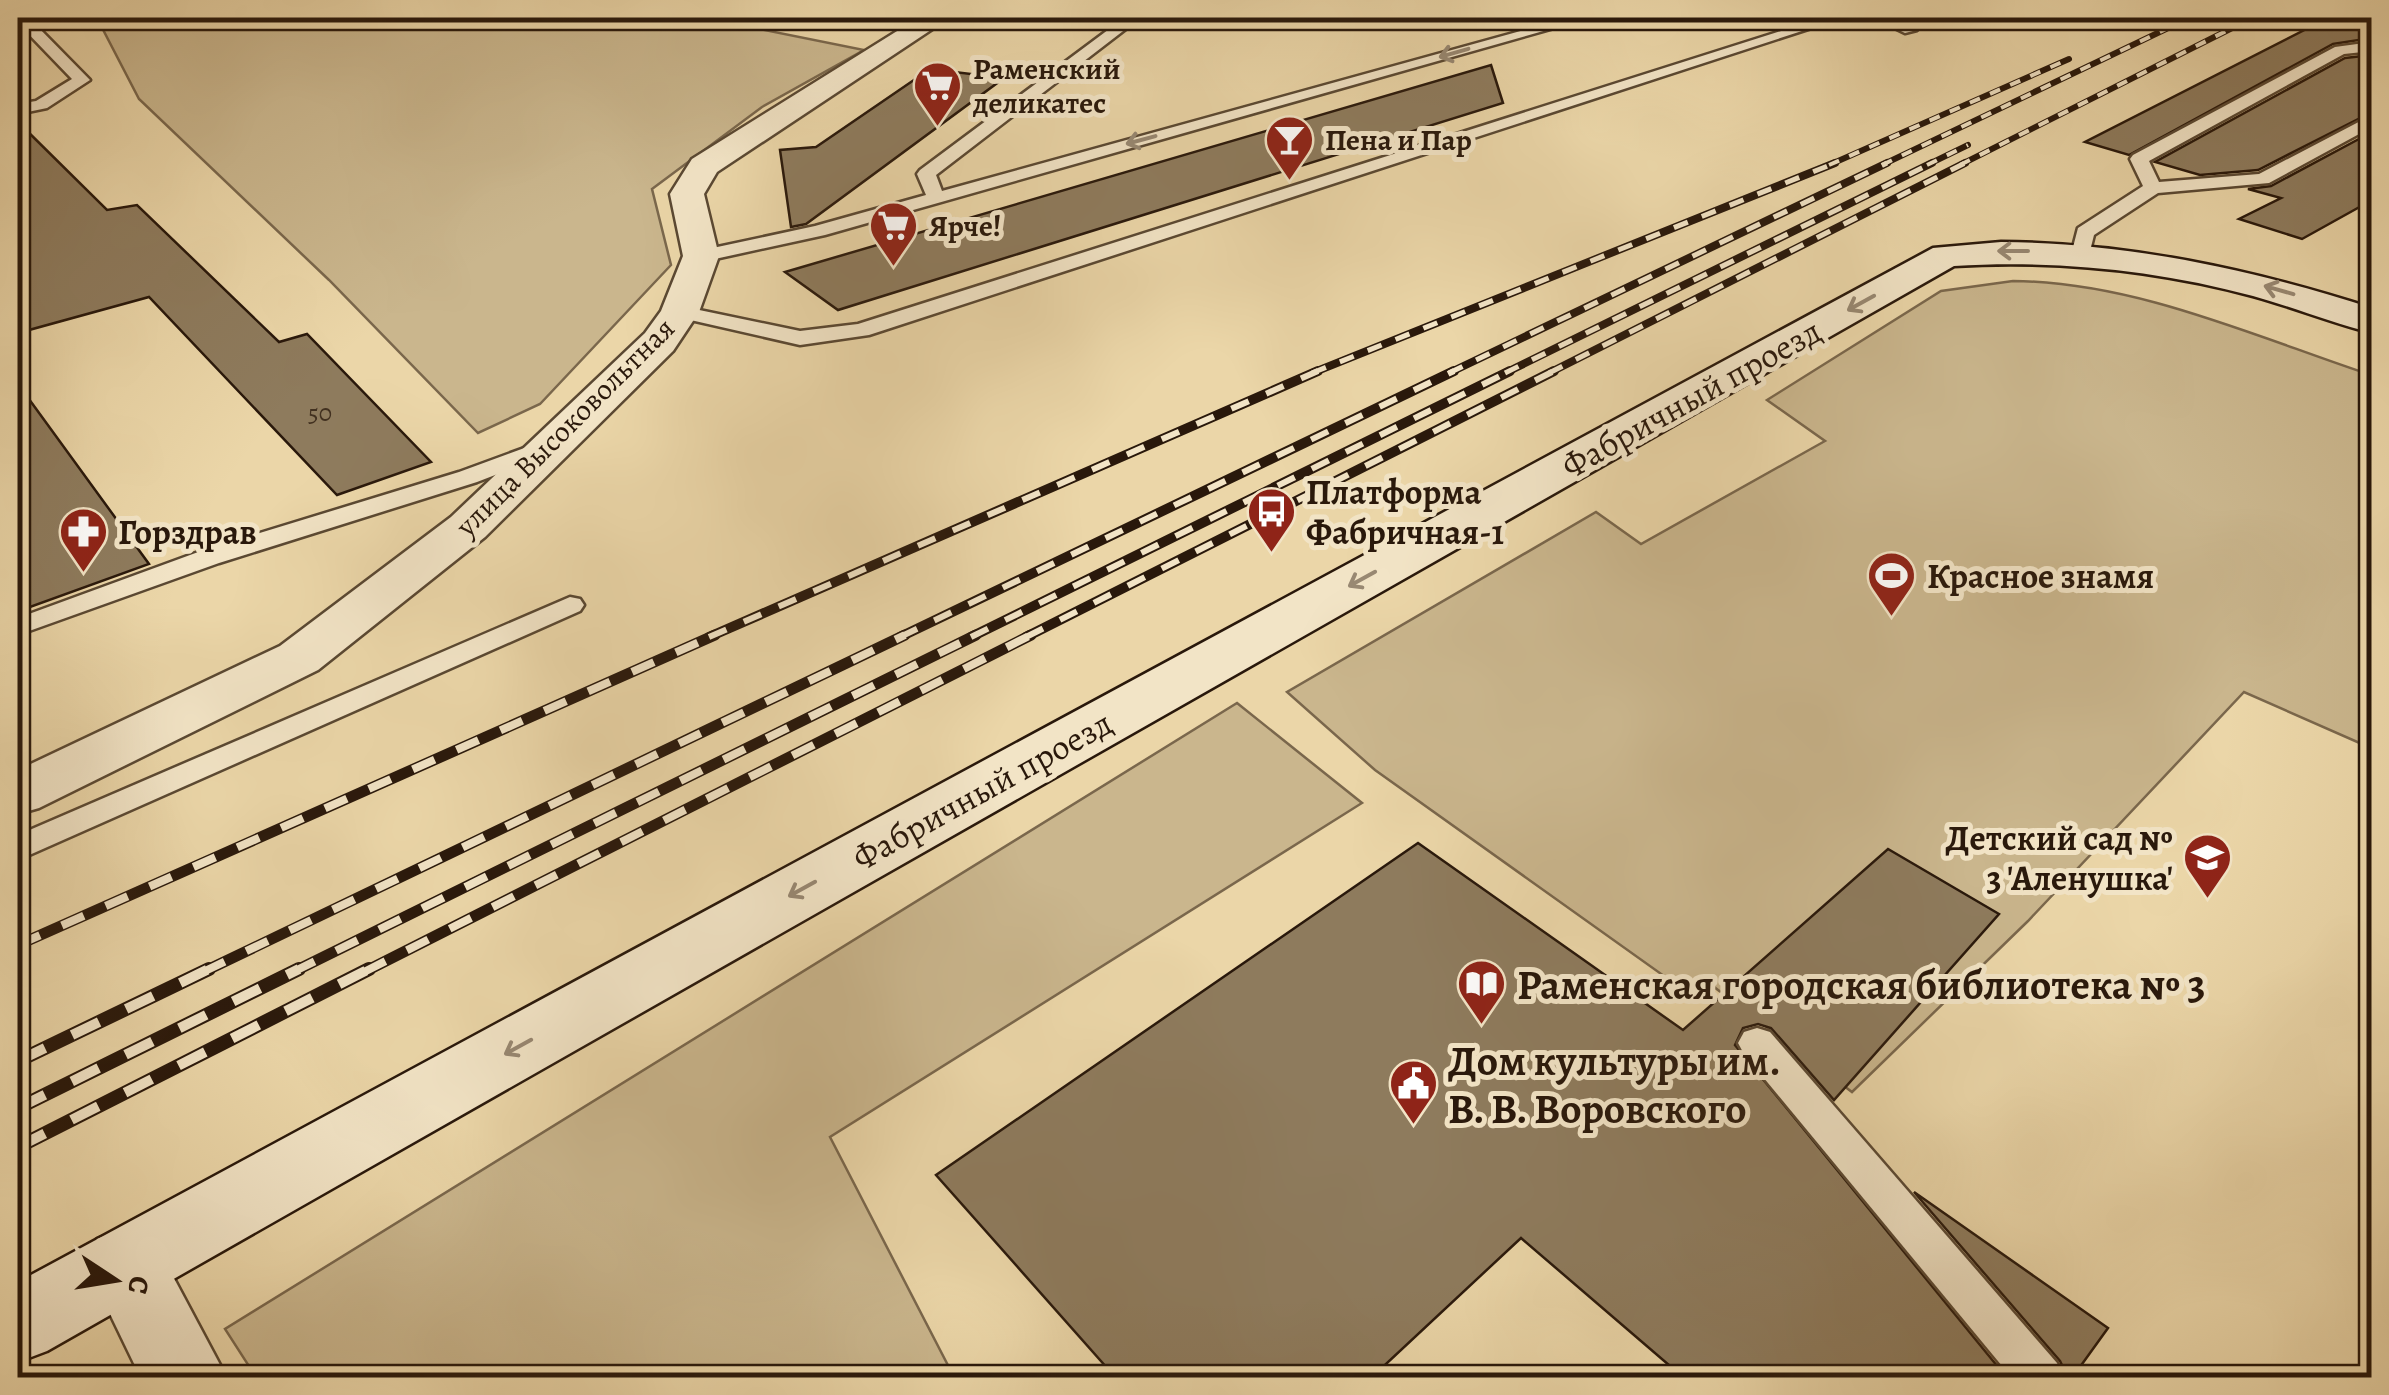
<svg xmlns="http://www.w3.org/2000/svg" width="2389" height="1395" viewBox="0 0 2389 1395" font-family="Alegreya,serif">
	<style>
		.green { fill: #cab68d; stroke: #7a674c; stroke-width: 2.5 }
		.building { fill: #8e7b5d; stroke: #29180b; stroke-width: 2.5 }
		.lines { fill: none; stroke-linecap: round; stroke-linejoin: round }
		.service-casing { stroke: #5a4832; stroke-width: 5 }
		.minor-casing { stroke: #5a4832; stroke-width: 5 }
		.tertiary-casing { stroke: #5a4832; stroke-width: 5 }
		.secondary-casing { stroke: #29180b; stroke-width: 5 }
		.service { fill: #f2e4c6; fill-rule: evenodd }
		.minor { fill: #f2e4c6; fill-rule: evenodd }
		.tertiary { fill: #f2e4c6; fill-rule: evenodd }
		.secondary { fill: #f2e4c6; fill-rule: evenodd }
		.rail-far4-casing { stroke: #29180b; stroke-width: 6 }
		.rail-far3-casing { stroke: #29180b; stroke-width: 8 }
		.rail-far2-casing { stroke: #29180b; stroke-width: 10 }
		.rail-far1-casing { stroke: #29180b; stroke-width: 11 }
		.rail-casing { stroke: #29180b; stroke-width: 14 }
		.rail-far4 { stroke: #f2e4c6; stroke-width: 4; stroke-dasharray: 11; stroke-linecap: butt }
		.rail-far3 { stroke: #f2e4c6; stroke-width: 5; stroke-dasharray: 15; stroke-linecap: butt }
		.rail-far2 { stroke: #f2e4c6; stroke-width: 6; stroke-dasharray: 19; stroke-linecap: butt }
		.rail-far1 { stroke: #f2e4c6; stroke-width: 8; stroke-dasharray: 24; stroke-linecap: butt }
		.rail { stroke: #f2e4c6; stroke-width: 10; stroke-dasharray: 30; stroke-linecap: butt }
		.oneway { stroke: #988872 }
		.labels { text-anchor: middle; stroke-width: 10; stroke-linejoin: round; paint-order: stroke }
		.far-number-label { font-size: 25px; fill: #423120 }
		.far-poi-label { font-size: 30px; font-weight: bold; fill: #29180b; stroke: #f2e4c6; text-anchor: start }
		.far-street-label { font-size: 30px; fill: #29180b; stroke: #f2e4c6 }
		.street-label { font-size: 35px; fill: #29180b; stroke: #f2e4c6 }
		.poi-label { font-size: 35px; font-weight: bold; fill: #29180b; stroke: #f2e4c6; text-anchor: start }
		.near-poi-label { font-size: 42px; font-weight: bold; fill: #29180b; stroke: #f2e4c6; text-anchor: start }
	</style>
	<rect width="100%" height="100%" fill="#ebd6a8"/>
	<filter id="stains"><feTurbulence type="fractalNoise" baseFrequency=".002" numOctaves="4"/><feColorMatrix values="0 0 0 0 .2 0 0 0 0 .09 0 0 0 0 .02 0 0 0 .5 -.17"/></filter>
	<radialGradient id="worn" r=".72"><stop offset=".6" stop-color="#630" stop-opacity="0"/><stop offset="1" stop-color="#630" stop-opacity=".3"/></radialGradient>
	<g class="green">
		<polygon points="97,18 704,18 864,50 762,107 652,189 671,265 540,404 478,433 329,280 139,99"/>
		<path d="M2013,281c123,1 243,56 358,94v373l-127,-56 -216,229 -176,171 -138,-105 -15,14 -324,-231 -88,-78 309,-180 45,32 184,-103 -58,-41 174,-109z"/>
		<polygon points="1237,703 1362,803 830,1137 954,1377 256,1377 225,1329"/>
	</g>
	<g class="building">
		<polygon points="2328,18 2372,18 2372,38 2333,44 2129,155 2085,142"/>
		<polygon points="2372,55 2372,112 2258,170 2200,175 2155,162 2345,58"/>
		<polygon points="1491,65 1503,103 838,310 785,272"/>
		<polygon points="930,69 1004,78 806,224 791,227 780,150 816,147"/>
		<polygon points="18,122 107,210 137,205 279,342 307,334 431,462 337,495 149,297 18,333"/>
		<polygon points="2372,132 2372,200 2302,239 2239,219 2281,198 2248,189 2271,186"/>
		<polygon points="18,384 149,564 30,607 18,587"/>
		<polygon points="1418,843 1683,1030 1888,849 1999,914 1834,1100 1771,1028 1758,1024 1743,1028 1735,1045 2007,1378 1684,1378 1521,1238 1371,1378 1116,1378 936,1175"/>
		<polygon points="1914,1192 2108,1328 2072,1378 2068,1378 2060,1361"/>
	</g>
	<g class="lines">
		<defs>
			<g id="service">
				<polygon points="18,18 29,18 90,80 47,108 18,114 18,104 36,101 72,79 18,23"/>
				<polygon points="1124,18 1140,18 936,175 942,191 1568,18 1589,18 825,235 701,262 691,256 694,252 815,226 926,195 917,174 920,170"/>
				<polygon points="1822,18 1842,18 869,335 800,345 673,316 669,312 680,306 800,331 858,324"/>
				<polygon points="1874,18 1892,18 1917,30 1905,33"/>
				<polygon points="2372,42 2372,51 2344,54 2149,161 2159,182 2259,174 2372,115 2372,127 2269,183 2158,193 2094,235 2088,259 2074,259 2071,255 2078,228 2143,186 2130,159 2133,155 2335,47"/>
				<polygon points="549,439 561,446 558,451 477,482 219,563 18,635 18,618 201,551 459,472"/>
				<polygon points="570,597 580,599 584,605 580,611 18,860 18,835"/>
				<polygon points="1757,1028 1770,1032 2057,1363 2064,1378 2012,1378 1744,1054 1738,1043 1744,1032"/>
			</g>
			<polygon id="minor" points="125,1228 153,1239 227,1378 141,1378 86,1264 97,1239"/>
			<polygon id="tertiary" points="918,18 949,18 717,172 704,194 719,256 699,312 673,351 485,537 318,670 39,808 18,814 18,770 280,646 451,517 645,333 661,311 683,256 670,194 692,159"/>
			<path id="secondary" d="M2001,242c128,1 249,27 371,66v25c-40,-10 -79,-26 -119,-37 -98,-26 -197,-36 -299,-30l-1907,1085 -29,11v-80l1915,-1034z"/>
		</defs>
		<use href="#service" class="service-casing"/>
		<use href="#minor" class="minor-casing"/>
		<use href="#tertiary" class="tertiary-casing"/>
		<use href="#secondary" class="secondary-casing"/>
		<use href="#service" class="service"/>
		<use href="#minor" class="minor"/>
		<use href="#tertiary" class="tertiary"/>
		<use href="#secondary" class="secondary"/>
		<defs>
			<g id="rail-far4">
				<polyline points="1829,165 2069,59"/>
				<polyline points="1882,165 2189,18"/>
				<polyline points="1927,165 1968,145"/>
				<polyline points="1960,165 2252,18"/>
			</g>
			<g id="rail-far3">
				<polyline points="1312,373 1835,163"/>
				<polyline points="1449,373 1887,163"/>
				<polyline points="1505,373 1932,163"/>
				<polyline points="1549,373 1965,163"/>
			</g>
			<g id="rail-far2">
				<polyline points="709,637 1318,371"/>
				<polyline points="900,637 1454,371"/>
				<polyline points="971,637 1510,371"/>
				<polyline points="1026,637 1554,371"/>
			</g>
			<g id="rail-far1">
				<polyline points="18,945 715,635"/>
				<polyline points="203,972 905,635"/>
				<polyline points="293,972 976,635"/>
				<polyline points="364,972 1031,635"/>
			</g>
			<g id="rail">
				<polyline points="18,1061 209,969"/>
				<polyline points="18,1108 299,969"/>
				<polyline points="18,1147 369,969"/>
			</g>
		</defs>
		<use href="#rail-far4" class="rail-far4-casing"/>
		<use href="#rail-far3" class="rail-far3-casing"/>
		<use href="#rail-far2" class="rail-far2-casing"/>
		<use href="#rail-far1" class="rail-far1-casing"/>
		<use href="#rail" class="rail-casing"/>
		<use href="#rail-far4" class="rail-far4"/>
		<use href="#rail-far3" class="rail-far3"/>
		<use href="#rail-far2" class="rail-far2"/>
		<use href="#rail-far1" class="rail-far1"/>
		<use href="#rail" class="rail"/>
	</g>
	<defs><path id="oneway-shaft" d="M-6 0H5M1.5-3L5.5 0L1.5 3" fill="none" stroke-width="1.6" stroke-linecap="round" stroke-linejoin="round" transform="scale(2.5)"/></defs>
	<g class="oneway">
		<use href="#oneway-shaft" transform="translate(1454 53) rotate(164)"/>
		<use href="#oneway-shaft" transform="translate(1141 140) rotate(165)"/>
		<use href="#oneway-shaft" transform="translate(2013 251) rotate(-180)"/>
		<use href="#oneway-shaft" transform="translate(2279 290) rotate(-164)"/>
		<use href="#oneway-shaft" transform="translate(1861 303) rotate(151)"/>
		<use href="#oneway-shaft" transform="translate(1362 579) rotate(151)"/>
		<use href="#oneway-shaft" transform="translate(802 889) rotate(151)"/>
		<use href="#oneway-shaft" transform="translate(518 1047) rotate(151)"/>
	</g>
	<defs>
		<symbol id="supermarket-pin" viewBox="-11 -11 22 30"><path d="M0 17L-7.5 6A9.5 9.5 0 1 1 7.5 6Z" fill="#8f2418" stroke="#f2e4c6"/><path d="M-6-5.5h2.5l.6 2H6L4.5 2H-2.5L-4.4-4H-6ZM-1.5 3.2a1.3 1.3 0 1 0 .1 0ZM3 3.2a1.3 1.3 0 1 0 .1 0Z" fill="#fff"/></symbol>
		<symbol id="bar-pin" viewBox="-11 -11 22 30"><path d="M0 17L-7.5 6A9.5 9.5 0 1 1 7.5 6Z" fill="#8f2418" stroke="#f2e4c6"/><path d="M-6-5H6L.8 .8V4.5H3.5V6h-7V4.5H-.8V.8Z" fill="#fff"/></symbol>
		<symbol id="bus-pin" viewBox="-11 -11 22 30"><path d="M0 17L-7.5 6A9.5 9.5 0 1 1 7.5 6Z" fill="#8f2418" stroke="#f2e4c6"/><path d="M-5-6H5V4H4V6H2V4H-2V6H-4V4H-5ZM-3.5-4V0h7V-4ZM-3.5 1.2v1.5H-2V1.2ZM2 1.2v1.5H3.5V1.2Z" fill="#fff"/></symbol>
		<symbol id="pharmacy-pin" viewBox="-11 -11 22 30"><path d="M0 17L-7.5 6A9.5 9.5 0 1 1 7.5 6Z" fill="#8f2418" stroke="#f2e4c6"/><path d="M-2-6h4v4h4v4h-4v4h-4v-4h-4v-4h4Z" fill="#fff"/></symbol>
		<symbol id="stadium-pin" viewBox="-11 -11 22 30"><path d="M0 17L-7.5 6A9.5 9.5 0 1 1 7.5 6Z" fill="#8f2418" stroke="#f2e4c6"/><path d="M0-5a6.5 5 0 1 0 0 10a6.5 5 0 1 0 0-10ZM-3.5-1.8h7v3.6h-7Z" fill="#fff"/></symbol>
		<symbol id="school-pin" viewBox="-11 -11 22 30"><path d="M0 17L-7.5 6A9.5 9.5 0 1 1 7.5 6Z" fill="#8f2418" stroke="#f2e4c6"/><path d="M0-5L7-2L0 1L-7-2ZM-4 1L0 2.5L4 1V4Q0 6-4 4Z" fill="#fff"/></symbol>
		<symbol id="library-pin" viewBox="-11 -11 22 30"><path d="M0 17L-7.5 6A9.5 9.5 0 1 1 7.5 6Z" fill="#8f2418" stroke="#f2e4c6"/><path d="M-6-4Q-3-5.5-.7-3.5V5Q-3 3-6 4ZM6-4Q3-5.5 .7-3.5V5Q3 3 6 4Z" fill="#fff"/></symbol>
		<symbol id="civic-pin" viewBox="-11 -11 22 30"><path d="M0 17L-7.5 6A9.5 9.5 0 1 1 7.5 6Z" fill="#8f2418" stroke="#f2e4c6"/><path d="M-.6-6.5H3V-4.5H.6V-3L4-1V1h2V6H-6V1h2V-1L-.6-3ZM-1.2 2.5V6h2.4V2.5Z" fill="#fff"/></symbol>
	</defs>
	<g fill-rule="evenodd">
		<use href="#supermarket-pin" x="910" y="58" width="55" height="75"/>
		<use href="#bar-pin" x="1262" y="112" width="55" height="75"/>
		<use href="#supermarket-pin" x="866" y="198" width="55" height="75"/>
		<use href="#bus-pin" x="1244" y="484" width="55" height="75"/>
		<use href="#pharmacy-pin" x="56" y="504" width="55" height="75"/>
		<use href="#stadium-pin" x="1864" y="548" width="55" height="75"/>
		<use href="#school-pin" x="2180" y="830" width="55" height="75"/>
		<use href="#library-pin" x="1454" y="956" width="55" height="75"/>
		<use href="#civic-pin" x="1386" y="1056" width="55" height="75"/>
	</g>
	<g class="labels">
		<g class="far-number-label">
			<text x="320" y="421">50</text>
		</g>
		<g class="far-poi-label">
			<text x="973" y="79">Раменский<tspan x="973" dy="34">деликатес</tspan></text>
			<text x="1325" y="150">Пена и Пар</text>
			<text x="929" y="236">Ярче!</text>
		</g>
		<g class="far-street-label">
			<text transform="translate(565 427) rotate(-45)" y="10">улица Высоковольтная</text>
		</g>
		<g class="street-label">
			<text transform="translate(1691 398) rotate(-29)" y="12">Фабричный проезд</text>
			<text transform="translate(982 790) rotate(-29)" y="12">Фабричный проезд</text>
		</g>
		<g class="poi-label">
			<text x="1306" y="504">Платформа<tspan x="1306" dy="40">Фабричная-1</tspan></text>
			<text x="118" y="544">Горздрав</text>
			<text x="1927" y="588">Красное знамя</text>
			<text x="2173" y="850" text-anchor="end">Детский сад №<tspan x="2173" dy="40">3 'Аленушка'</tspan></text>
		</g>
		<g class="near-poi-label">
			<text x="1517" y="999">Раменская городская библиотека № 3</text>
			<text x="1448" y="1075">Дом культуры им.<tspan x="1448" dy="48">В. В. Воровского</tspan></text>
		</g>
	</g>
	<rect width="2389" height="1395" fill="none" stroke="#ebd6a8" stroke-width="60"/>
	<rect x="20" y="20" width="2349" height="1355" fill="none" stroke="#29180b" stroke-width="5"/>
	<rect x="30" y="30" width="2329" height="1335" fill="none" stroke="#29180b" stroke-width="2.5"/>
	<g transform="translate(115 1280) rotate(102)" stroke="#f2e4c6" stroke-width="8" paint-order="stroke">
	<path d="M0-8L18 38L0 25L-18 38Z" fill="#29180b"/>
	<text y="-15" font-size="28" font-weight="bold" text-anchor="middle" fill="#29180b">С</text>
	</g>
	<rect width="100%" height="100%" filter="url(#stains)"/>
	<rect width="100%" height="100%" fill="url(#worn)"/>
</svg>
